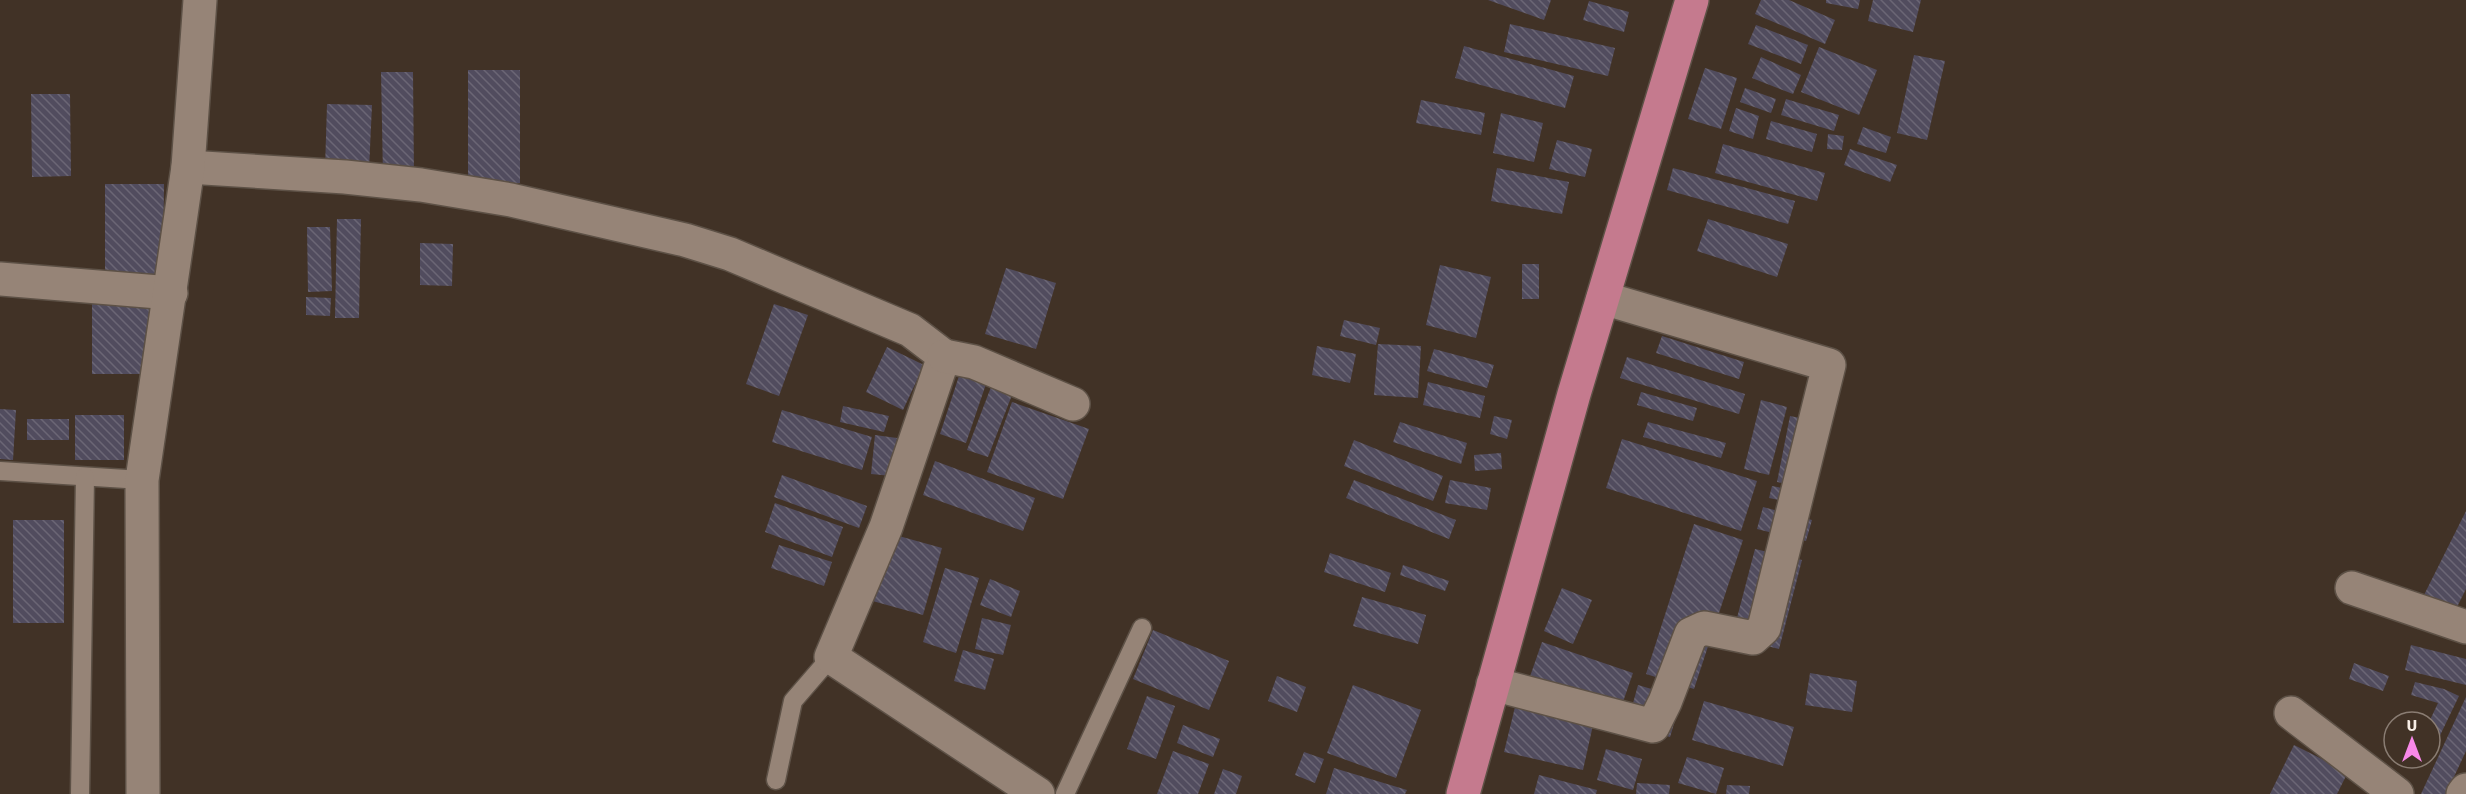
<svg xmlns="http://www.w3.org/2000/svg" width="2466" height="794" viewBox="0 0 2466 794" font-family="Signika,sans-serif">
	<style>
		.building { fill: url(#building-back-hatch) }
		.lines { fill: none; stroke-linecap: round; stroke-linejoin: round }
		.service-casing { stroke: #5d5146; stroke-width: 21 }
		.minor-casing { stroke: #5d5146; stroke-width: 36 }
		.trunk-casing { stroke: #5d5146; stroke-width: 36 }
		.service { stroke: #968477; stroke-width: 18 }
		.minor { stroke: #968477; stroke-width: 33 }
		.trunk { stroke: #c57a8e; stroke-width: 33 }
	</style>
	<defs>
		<pattern id="building-back-hatch" width="6" height="6" patternUnits="userSpaceOnUse" patternTransform="scale(1.5)"><rect width="6" height="6" fill="#514c5e"/><path d="M-1 5l2 2M0 0l6 6M5-1l2 2" fill="none" stroke="#6b6675"/></pattern>
	</defs>
	<rect width="100%" height="100%" fill="#413226"/>
	<g class="building">
		<polygon points="1488,0 1551,0 1544,20"/>
		<polygon points="1761,0 1789,0 1835,20 1825,44 1755,14"/>
		<polygon points="1826,0 1860,0 1858,9 1826,3"/>
		<polygon points="1873,0 1921,0 1913,32 1868,21"/>
		<polygon points="1589,1 1629,12 1624,32 1583,20"/>
		<polygon points="1510,24 1615,48 1608,76 1504,52"/>
		<polygon points="1756,25 1808,45 1801,64 1748,44"/>
		<polygon points="1464,46 1574,76 1565,108 1455,78"/>
		<polygon points="1819,47 1877,70 1859,115 1801,92"/>
		<polygon points="1914,55 1945,61 1927,140 1897,133"/>
		<polygon points="1761,57 1801,75 1793,94 1752,78"/>
		<polygon points="1705,68 1737,78 1721,129 1688,119"/>
		<rect x="468" y="70" width="52" height="113"/>
		<polygon points="381,72 413,72 414,176 383,177"/>
		<polygon points="1745,88 1776,99 1771,113 1740,102"/>
		<polygon points="31,94 70,94 71,176 32,177"/>
		<polygon points="1786,99 1839,115 1834,131 1781,115"/>
		<polygon points="1421,100 1485,113 1481,135 1416,123"/>
		<polygon points="327,104 372,105 369,170 325,168"/>
		<polygon points="1736,108 1759,116 1753,139 1729,131"/>
		<polygon points="1501,113 1543,123 1534,162 1493,153"/>
		<polygon points="1771,121 1817,134 1812,152 1766,139"/>
		<polygon points="1863,127 1891,137 1886,153 1857,144"/>
		<polygon points="1828,134 1844,136 1842,150 1827,149"/>
		<polygon points="1557,140 1592,149 1585,177 1549,169"/>
		<polygon points="1723,144 1825,173 1817,201 1715,173"/>
		<polygon points="1850,149 1897,165 1890,182 1844,165"/>
		<polygon points="1497,168 1569,182 1562,214 1491,201"/>
		<polygon points="1673,168 1795,201 1788,224 1667,190"/>
		<polygon points="105,184 164,184 163,275 105,275"/>
		<polygon points="337,219 361,219 359,318 335,318"/>
		<polygon points="1708,219 1788,244 1777,277 1697,251"/>
		<polygon points="307,227 330,227 332,291 308,292"/>
		<polygon points="420,243 453,244 452,286 420,285"/>
		<rect x="1522" y="264" width="17" height="35"/>
		<polygon points="1440,265 1491,277 1476,338 1426,325"/>
		<polygon points="1006,268 1056,283 1036,349 985,334"/>
		<polygon points="306,297 331,298 330,316 306,315"/>
		<polygon points="92,298 150,299 149,374 92,374"/>
		<polygon points="774,304 808,315 779,396 746,384"/>
		<polygon points="1344,320 1380,328 1376,345 1340,336"/>
		<polygon points="1662,336 1744,362 1739,379 1656,353"/>
		<polygon points="1378,344 1421,346 1418,398 1374,395"/>
		<polygon points="1317,346 1356,354 1350,383 1312,375"/>
		<polygon points="887,347 924,365 903,410 866,392"/>
		<polygon points="1434,349 1494,365 1487,388 1427,371"/>
		<polygon points="1627,357 1745,394 1739,414 1620,378"/>
		<polygon points="959,376 986,384 966,443 940,434"/>
		<polygon points="1428,382 1485,396 1480,418 1423,405"/>
		<polygon points="991,387 1012,395 988,457 967,450"/>
		<polygon points="1641,392 1697,408 1693,421 1637,405"/>
		<polygon points="1761,400 1787,407 1769,475 1744,469"/>
		<polygon points="1012,402 1089,429 1063,499 987,472"/>
		<polygon points="843,406 889,416 884,432 840,422"/>
		<polygon points="0,409 16,410 13,460 0,459"/>
		<polygon points="782,410 872,437 862,470 772,442"/>
		<rect x="75" y="415" width="49" height="45"/>
		<polygon points="1494,416 1512,420 1507,439 1490,434"/>
		<polygon points="1790,416 1825,423 1811,488 1777,482"/>
		<rect x="27" y="419" width="42" height="21"/>
		<polygon points="1400,422 1467,443 1461,464 1393,442"/>
		<polygon points="1648,422 1726,443 1721,458 1643,437"/>
		<polygon points="875,435 897,438 892,476 871,474"/>
		<polygon points="1622,439 1757,481 1741,531 1606,488"/>
		<polygon points="1354,440 1443,476 1433,501 1344,466"/>
		<polygon points="1501,453 1502,469 1475,471 1474,455"/>
		<polygon points="935,461 1035,498 1023,531 923,495"/>
		<polygon points="782,475 867,506 859,528 774,497"/>
		<polygon points="1354,480 1456,520 1449,539 1346,498"/>
		<polygon points="1450,480 1491,488 1487,510 1445,503"/>
		<polygon points="1772,486 1809,493 1807,506 1769,498"/>
		<polygon points="775,503 843,527 832,557 765,532"/>
		<polygon points="1763,507 1812,520 1806,541 1757,529"/>
		<polygon points="2466,511 2466,589 2453,615 2422,599"/>
		<rect x="13" y="520" width="51" height="103"/>
		<polygon points="1694,524 1743,540 1694,689 1646,674"/>
		<polygon points="888,533 942,548 923,615 869,600"/>
		<polygon points="779,545 832,562 824,586 771,568"/>
		<polygon points="1755,549 1802,560 1779,649 1732,637"/>
		<polygon points="1330,553 1391,573 1385,592 1324,572"/>
		<polygon points="1403,565 1449,581 1445,591 1400,575"/>
		<polygon points="945,568 979,578 956,653 923,642"/>
		<polygon points="990,579 1020,591 1011,617 980,605"/>
		<polygon points="1562,588 1592,600 1573,644 1544,631"/>
		<polygon points="1362,597 1426,615 1418,644 1353,626"/>
		<polygon points="982,618 1011,625 1003,655 975,649"/>
		<polygon points="1153,630 1229,661 1209,710 1133,679"/>
		<polygon points="1542,642 1633,673 1617,719 1526,688"/>
		<polygon points="2411,645 2466,659 2466,685 2405,670"/>
		<polygon points="963,650 994,659 985,690 954,681"/>
		<polygon points="2354,663 2389,676 2383,691 2349,679"/>
		<polygon points="1810,673 1857,681 1852,712 1805,705"/>
		<polygon points="1277,676 1306,687 1297,712 1268,701"/>
		<polygon points="2415,682 2444,689 2459,696 2432,752 2429,722 2438,703 2411,695"/>
		<polygon points="1353,685 1421,710 1396,778 1327,753"/>
		<polygon points="1638,685 1682,698 1670,737 1627,725"/>
		<polygon points="1147,696 1175,706 1156,759 1127,749"/>
		<polygon points="2466,697 2466,751 2446,794 2421,794"/>
		<polygon points="1704,701 1794,727 1783,766 1692,740"/>
		<polygon points="1515,707 1593,725 1583,770 1504,752"/>
		<polygon points="1183,725 1220,739 1213,757 1177,743"/>
		<polygon points="2294,745 2348,772 2337,794 2270,794"/>
		<polygon points="1606,749 1642,759 1633,790 1597,780"/>
		<polygon points="1173,751 1209,764 1198,794 1157,794"/>
		<polygon points="1304,752 1324,759 1315,783 1295,775"/>
		<polygon points="1687,757 1724,768 1716,794 1678,783"/>
		<polygon points="1334,768 1407,790 1405,794 1326,794"/>
		<polygon points="1223,769 1242,776 1236,794 1214,794"/>
		<polygon points="1539,775 1597,790 1596,794 1534,794"/>
		<polygon points="1637,783 1670,785 1669,794 1636,794"/>
		<polygon points="1727,785 1750,786 1749,794 1726,794"/>
	</g>
	<g class="lines">
		<defs>
			<g id="service">
				<polyline points="0,471 142,480"/>
				<polyline points="776,780 793,701 831,657"/>
				<polyline points="80,794 85,477"/>
				<polyline points="1065,794 1142,628"/>
			</g>
			<g id="minor">
				<polyline points="188,167 345,177 421,185 511,200 685,240 730,254 910,330 944,356 886,527 831,657 1038,794"/>
				<polyline points="0,279 171,293"/>
				<polyline points="944,356 974,362 1073,404"/>
				<polyline points="2352,588 2466,627"/>
				<polyline points="1493,684 1653,726 1665,702 1691,634 1704,628 1753,638 1764,628 1829,365 1603,298"/>
				<polyline points="2291,713 2397,794"/>
				<polyline points="143,794 142,480 188,167 200,0"/>
				<polyline points="2463,794 2466,790"/>
			</g>
			<polyline id="trunk" points="1463,794 1574,394 1692,0"/>
		</defs>
		<use href="#service" class="service-casing"/>
		<use href="#minor" class="minor-casing"/>
		<use href="#trunk" class="trunk-casing"/>
		<use href="#service" class="service"/>
		<use href="#minor" class="minor"/>
		<use href="#trunk" class="trunk"/>
	</g>
	<g transform="translate(2412 740)"><circle r="28" fill="#413226" stroke="#8a7d73" stroke-width="1.5"/>
	<path d="M0-4.5L10 22L0 15L-10 22Z" fill="#f888e9"/>
	<text y="-9" font-size="16" font-weight="bold" text-anchor="middle" fill="#f7eee6">U</text>
	</g>
</svg>
